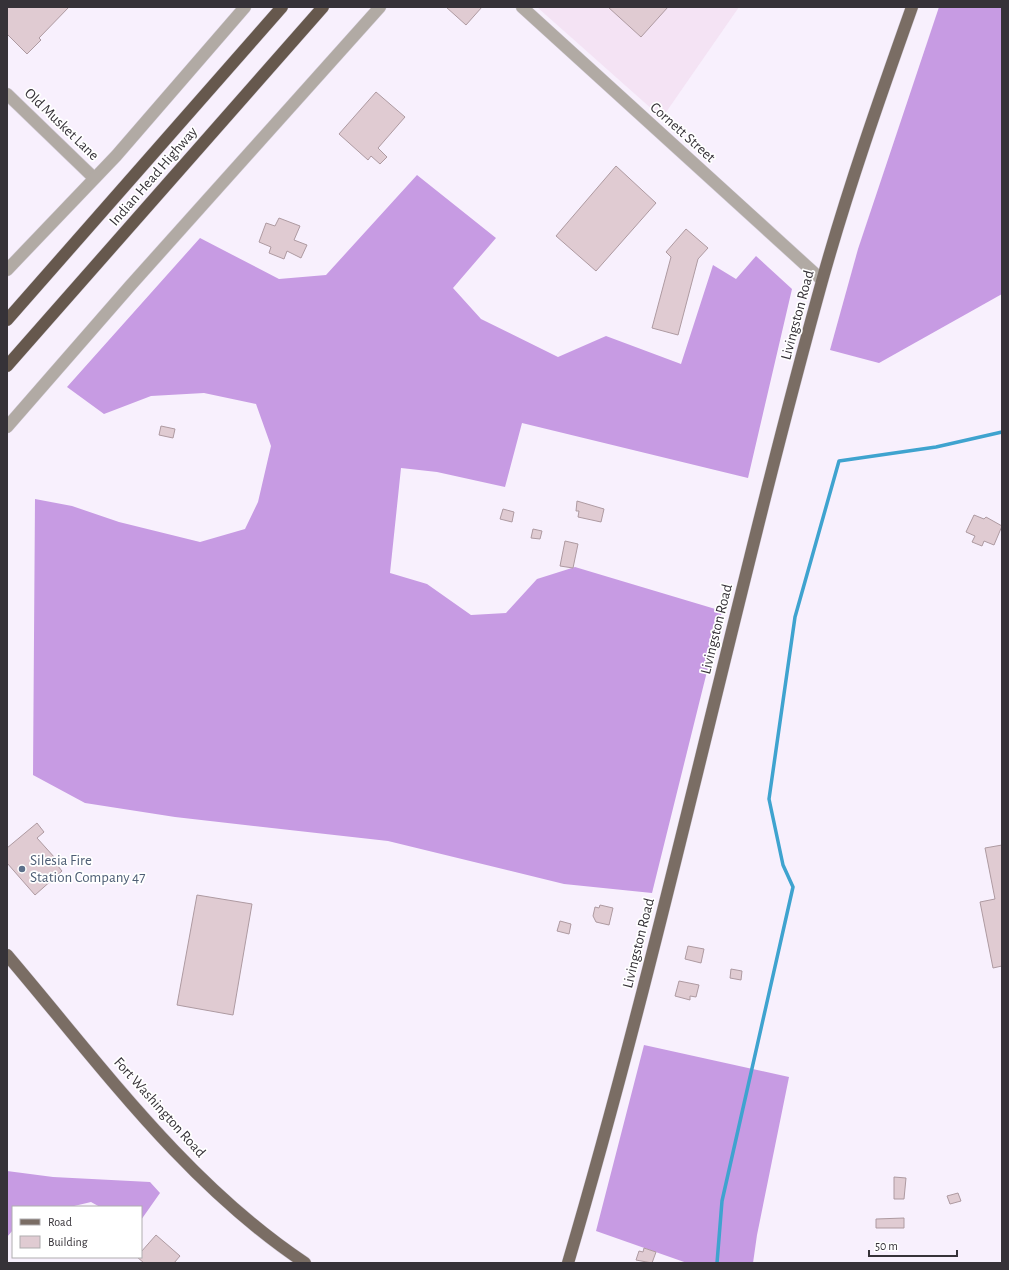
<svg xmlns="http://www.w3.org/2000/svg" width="1009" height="1270" viewBox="0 0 1009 1270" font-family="'Alegreya Sans',sans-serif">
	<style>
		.commercial { fill: #f4e3f4 }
		.forest { fill: #c79be3 }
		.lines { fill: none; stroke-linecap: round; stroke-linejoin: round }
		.stream { stroke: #3fa3cf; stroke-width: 3.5 }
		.building { fill: #e0cbd2; stroke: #ae9aa1 }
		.minor-casing { stroke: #d5ceda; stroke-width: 13 }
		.major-casing { stroke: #d5ceda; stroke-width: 13 }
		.highway-casing { stroke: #d5ceda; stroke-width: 13 }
		.minor { stroke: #b1aaa4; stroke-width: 12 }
		.major { stroke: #7a6d64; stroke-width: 12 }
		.highway { stroke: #66584d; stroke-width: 12 }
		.service-dot { fill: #5c6f8a; stroke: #fff; stroke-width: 1.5 }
		.labels { text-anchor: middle; stroke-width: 3.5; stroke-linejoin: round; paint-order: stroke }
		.street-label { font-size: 15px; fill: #363238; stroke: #fff }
		.service-label { font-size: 15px; fill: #4e5e75; stroke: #fff; text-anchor: start }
	</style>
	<rect width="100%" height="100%" fill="#f8f0fd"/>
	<polygon class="commercial" points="537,7 739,7 662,118"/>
	<g class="forest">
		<polygon points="939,7 1002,7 1002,294 879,363 830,350 858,249"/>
		<polygon points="417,175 496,238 453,288 481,319 558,357 606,336 681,364 713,265 736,279 756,256 792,289 748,478 522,423 505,487 437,472 401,468 390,573 427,584 471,615 506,613 537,579 575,567 722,611 652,893 564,884 388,841 175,817 85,803 33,775 35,499 72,506 119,522 200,542 245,529 258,502 271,446 256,404 204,393 151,396 104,414 67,387 200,238 279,279 326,275"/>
		<polygon points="644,1045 789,1077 757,1235 753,1263 687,1263 596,1231"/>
		<polygon points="7,1171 53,1177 150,1182 160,1193 141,1220 141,1207 100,1207 91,1202 70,1207 13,1207 13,1230 7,1237"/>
	</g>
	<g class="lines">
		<polyline class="stream" points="717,1263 722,1201 793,887 783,865 769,799 795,617 839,461 936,447 1002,432"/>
	</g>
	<g class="building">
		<polygon points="7,7 69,7 39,38 41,40 27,54 7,34"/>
		<polygon points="446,7 482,7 466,25"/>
		<polygon points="608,7 668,7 641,37"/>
		<polygon points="376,92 405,117 378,148 387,157 380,164 371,156 368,160 339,134"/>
		<polygon points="616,166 656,203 596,271 556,236"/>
		<polygon points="279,218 300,226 294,240 307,245 301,258 287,251 284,259 269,253 271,247 259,242 266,223 275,226"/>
		<polygon points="686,229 708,248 698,259 678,335 652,328 671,257 666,252"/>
		<polygon points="161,426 175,429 173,438 159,435"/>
		<polygon points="577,501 604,509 601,522 578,517 579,511 576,511"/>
		<polygon points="503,509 514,512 512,522 500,519"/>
		<polygon points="974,515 984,519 986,517 1002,526 994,545 984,541 982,546 972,542 975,536 966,532"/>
		<polygon points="533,529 542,531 540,539 531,538"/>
		<polygon points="565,541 578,544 573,568 560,566"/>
		<polygon points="37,823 44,832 37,838 55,858 53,860 62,871 35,895 7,863 7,848"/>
		<polygon points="1002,845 1002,966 993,968 980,902 995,899 985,848"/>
		<polygon points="197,895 252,904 233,1015 177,1005"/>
		<polygon points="600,905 613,908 609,925 596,922 593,916 595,907 599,908"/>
		<polygon points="560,921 571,924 569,934 557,931"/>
		<polygon points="688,946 704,949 701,963 685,959"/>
		<polygon points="731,969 742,971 741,980 730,978"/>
		<polygon points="679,981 699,985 696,997 690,996 690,1000 675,996"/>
		<polygon points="894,1177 906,1178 904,1199 894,1199"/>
		<polygon points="958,1193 961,1201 950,1204 947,1196"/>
		<polygon points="904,1218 904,1228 876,1228 876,1219"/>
		<polygon points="156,1235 180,1256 174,1263 144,1263 137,1257 141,1257 141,1252"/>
		<polygon points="644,1248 656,1252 652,1263 636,1260 639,1251 643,1252"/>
	</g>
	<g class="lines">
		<defs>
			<g id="minor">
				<polyline points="522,7 822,280"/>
				<polyline points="7,94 94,178"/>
				<polyline points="7,270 116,156 245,7"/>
				<polyline points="7,427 130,286 380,7"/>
			</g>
			<g id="major">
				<path d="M7,955c92,108 179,229 298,308"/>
				<path d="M568,1263c96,-325 164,-656 254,-982 26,-93 58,-184 90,-274"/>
			</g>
			<g id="highway">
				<polyline points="7,320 282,7"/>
				<polyline points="7,366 323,7"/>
			</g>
		</defs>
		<use href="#minor" class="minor-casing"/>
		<use href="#major" class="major-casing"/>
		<use href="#highway" class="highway-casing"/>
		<use href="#minor" class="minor"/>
		<use href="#major" class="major"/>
		<use href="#highway" class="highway"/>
	</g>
	<circle class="service-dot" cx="22" cy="869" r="4"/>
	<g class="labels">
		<g class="street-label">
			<text transform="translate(62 124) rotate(44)" y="5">Old Musket Lane</text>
			<text transform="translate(683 132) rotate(42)" y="5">Cornett Street</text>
			<text transform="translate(153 176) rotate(-49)" y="5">Indian Head Highway</text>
			<text transform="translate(797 315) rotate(-75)" y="5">Livingston Road</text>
			<text transform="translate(716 629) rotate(-76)" y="5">Livingston Road</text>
			<text transform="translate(638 943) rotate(-76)" y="5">Livingston Road</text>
			<text transform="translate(160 1107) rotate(48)" y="5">Fort Washington Road</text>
		</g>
		<g class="service-label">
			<text x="30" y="865">Silesia Fire<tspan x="30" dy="17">Station Company 47</tspan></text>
		</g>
	</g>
	<rect width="1009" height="1270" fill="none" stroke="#363238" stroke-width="16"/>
	<rect x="12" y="1206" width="130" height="52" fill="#ffffff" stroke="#afadaf"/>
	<rect x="20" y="1219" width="20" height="6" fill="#7a6d64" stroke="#afadaf"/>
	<text x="48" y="1226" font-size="12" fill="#363238">Road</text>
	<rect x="20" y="1236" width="20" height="12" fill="#e0cbd2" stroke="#afadaf"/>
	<text x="48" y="1246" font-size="12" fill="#363238">Building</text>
	<path d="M869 1250v6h88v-6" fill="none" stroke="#363238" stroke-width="2"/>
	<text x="875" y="1250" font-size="12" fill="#363238" stroke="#ffffff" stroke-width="3" paint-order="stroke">50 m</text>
</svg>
